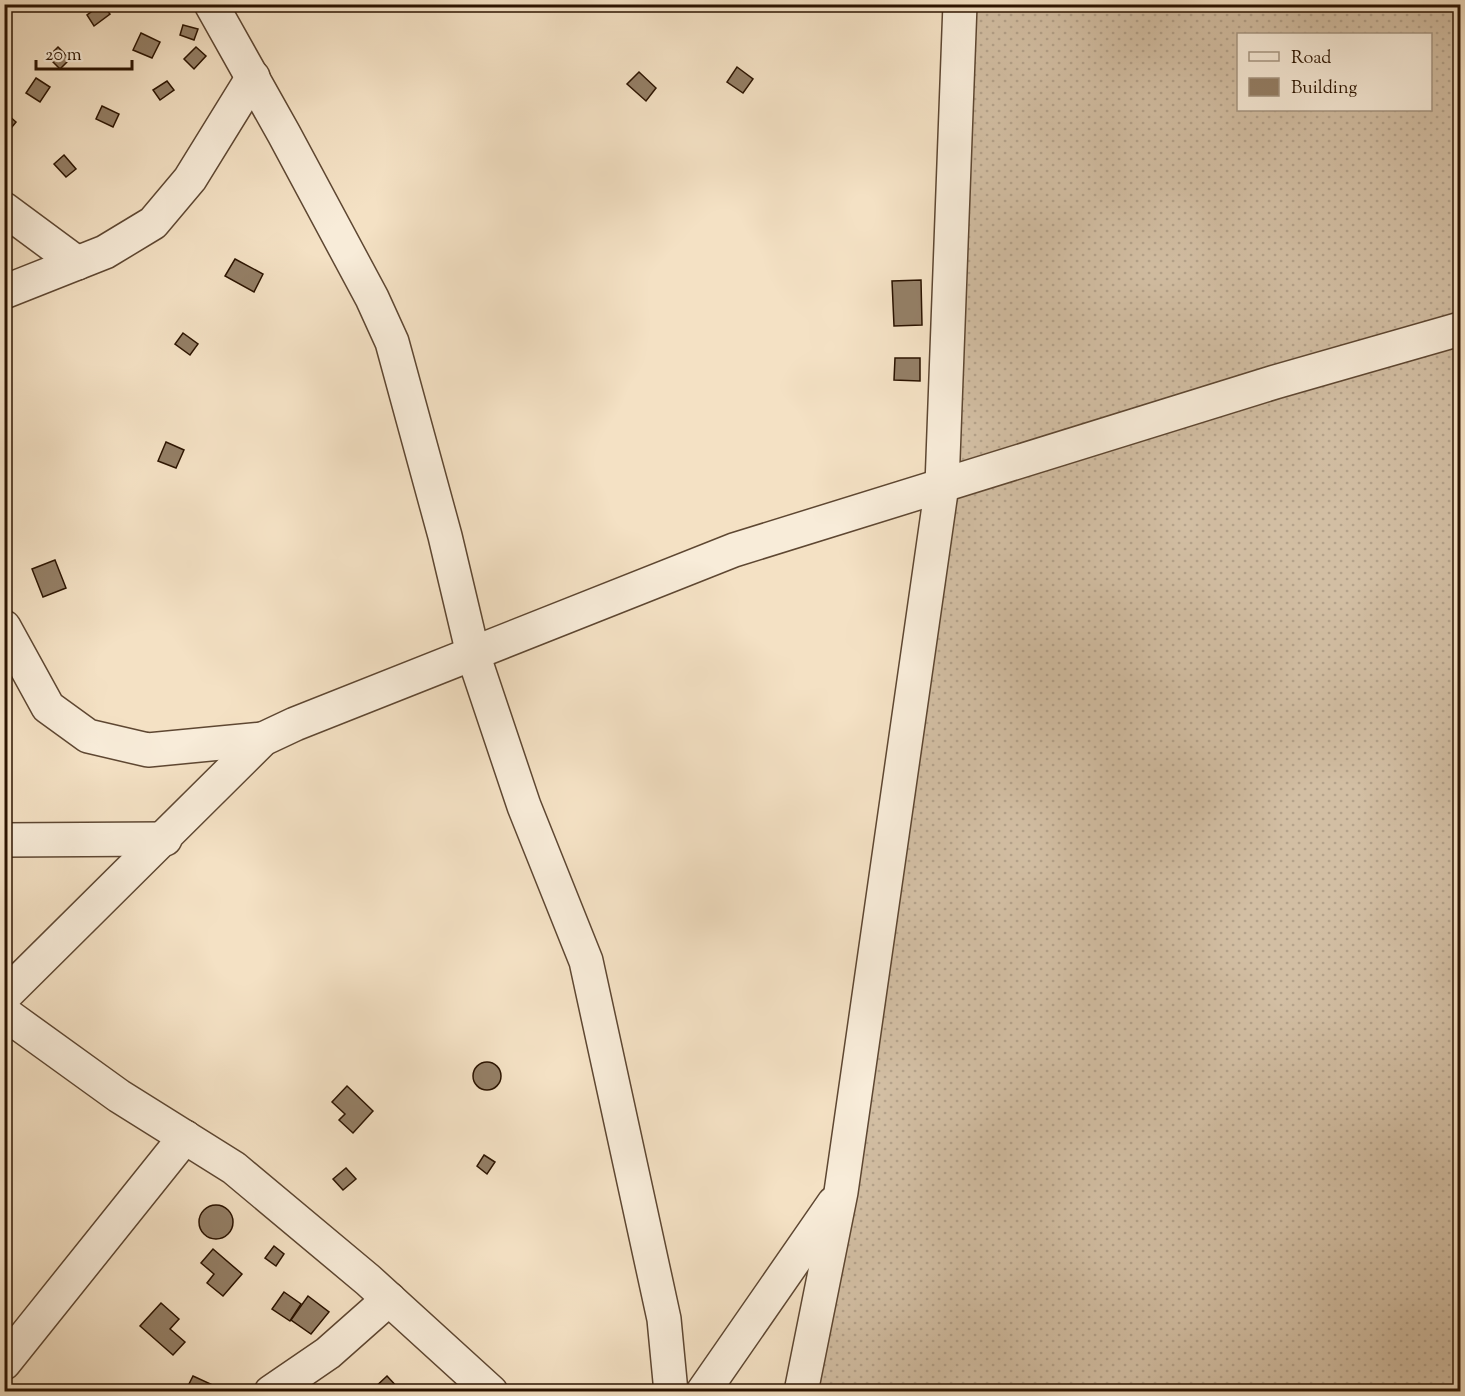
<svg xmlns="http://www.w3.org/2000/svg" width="1465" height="1396" viewBox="0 0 1465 1396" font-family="'Sorts Mill Goudy',serif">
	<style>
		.grass { fill: url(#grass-dots); stroke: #7f6952; stroke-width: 1.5; fill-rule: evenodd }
		.building { fill: #947f66; stroke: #2c1401; stroke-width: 1.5 }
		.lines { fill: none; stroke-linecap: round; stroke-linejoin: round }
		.minor-casing { stroke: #5e4732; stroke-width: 36 }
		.minor { stroke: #f8ecd9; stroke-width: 33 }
	</style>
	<defs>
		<pattern id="grass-dots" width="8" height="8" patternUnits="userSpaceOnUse" patternTransform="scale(1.5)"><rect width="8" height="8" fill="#d2bea3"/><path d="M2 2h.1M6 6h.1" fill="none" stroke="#b4a28b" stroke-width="1.8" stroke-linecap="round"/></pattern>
	</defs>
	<rect width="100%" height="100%" fill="#f4e1c4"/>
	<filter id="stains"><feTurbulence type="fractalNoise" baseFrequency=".00333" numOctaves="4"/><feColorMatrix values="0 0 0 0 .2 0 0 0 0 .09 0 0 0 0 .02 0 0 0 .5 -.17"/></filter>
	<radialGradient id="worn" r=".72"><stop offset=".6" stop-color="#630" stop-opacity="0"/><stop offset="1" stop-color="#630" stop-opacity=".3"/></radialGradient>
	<path class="grass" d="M971,5h489v1386l-652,1 140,-901zM1238,34h192v76h-192z"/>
	<g class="building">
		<polygon points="102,4 110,14 94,26 87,15"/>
		<polygon points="183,25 198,29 194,40 180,35"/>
		<polygon points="141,33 160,42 152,58 133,50"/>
		<polygon points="58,47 70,59 60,69 48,57"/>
		<polygon points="196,47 206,56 194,69 184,59"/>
		<polygon points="737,67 753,79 743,93 727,82"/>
		<polygon points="639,72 656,88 646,101 627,84"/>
		<polygon points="36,78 50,87 40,102 26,93"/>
		<polygon points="167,81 174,90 160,100 153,90"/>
		<polygon points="102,106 119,114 113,127 96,119"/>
		<polygon points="8,115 16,122 7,133 4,131 4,118"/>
		<polygon points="64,155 76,169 66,177 54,164"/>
		<polygon points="235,259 263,274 254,292 225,276"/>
		<polygon points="921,280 922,325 894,326 892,281"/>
		<polygon points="183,333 198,344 190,355 175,344"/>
		<polygon points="895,358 920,358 920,381 894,380"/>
		<polygon points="166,442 184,450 176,468 158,461"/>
		<polygon points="55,560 66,588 43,597 32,569"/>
		<circle cx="487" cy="1076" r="14"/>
		<polygon points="347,1086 373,1111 353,1133 339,1120 345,1114 332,1102"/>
		<polygon points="484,1155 495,1162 487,1174 477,1166"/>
		<polygon points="346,1168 356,1179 343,1190 333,1179"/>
		<circle cx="216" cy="1222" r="17"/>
		<polygon points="274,1246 284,1254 276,1266 265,1258"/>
		<polygon points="213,1249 242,1274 223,1296 207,1283 214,1274 201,1263"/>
		<polygon points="284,1292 301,1304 290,1321 272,1309"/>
		<polygon points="308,1296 329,1312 311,1334 291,1320"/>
		<polygon points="161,1303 179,1319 170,1329 185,1342 173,1355 140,1326"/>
		<polygon points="193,1376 215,1386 212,1392 185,1392"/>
		<polygon points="387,1376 401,1391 370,1392"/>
	</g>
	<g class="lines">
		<defs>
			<g id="minor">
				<polyline points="211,4 284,134 372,298 392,342 445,536 473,654 524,806 586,961 664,1319 671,1392"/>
				<polyline points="4,209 77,263"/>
				<polyline points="4,292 105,252 153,223 190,179 253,77"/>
				<polyline points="4,627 48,707 88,736 148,750 263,739"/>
				<polyline points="4,840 165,839"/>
				<polyline points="4,996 263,739 295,724 734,550 1275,382 1460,329"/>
				<polyline points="4,1013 119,1096 234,1168 368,1280 491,1392"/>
				<polyline points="4,1363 185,1137"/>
				<polyline points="271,1392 328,1353 389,1299"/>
				<polyline points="703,1392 834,1203"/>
				<polyline points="801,1392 841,1192 942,485 960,4"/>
			</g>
		</defs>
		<use href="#minor" class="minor-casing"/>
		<use href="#minor" class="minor"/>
	</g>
	<rect width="1465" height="1396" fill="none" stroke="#f4e1c4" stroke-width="24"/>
	<rect x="6" y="6" width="1453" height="1384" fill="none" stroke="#2c1401" stroke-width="3"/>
	<rect x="12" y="12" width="1441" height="1372" fill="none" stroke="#2c1401" stroke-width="1.5"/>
	<rect x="1237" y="33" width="195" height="78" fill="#f8ecd9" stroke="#a69683" stroke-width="1.5"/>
	<rect x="1249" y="52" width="30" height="9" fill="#f8ecd9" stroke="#a69683" stroke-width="1.5"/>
	<text x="1291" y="63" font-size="18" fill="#2c1401">Road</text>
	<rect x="1249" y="78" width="30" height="18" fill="#947f66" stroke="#a69683" stroke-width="1.5"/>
	<text x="1291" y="93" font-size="18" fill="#2c1401">Building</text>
	<path d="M36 60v9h96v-9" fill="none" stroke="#2c1401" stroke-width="3"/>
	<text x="45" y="60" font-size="18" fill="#2c1401" stroke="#f8ecd9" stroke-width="4.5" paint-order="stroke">20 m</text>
	<rect width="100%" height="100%" filter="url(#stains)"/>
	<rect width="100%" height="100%" fill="url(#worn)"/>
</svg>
